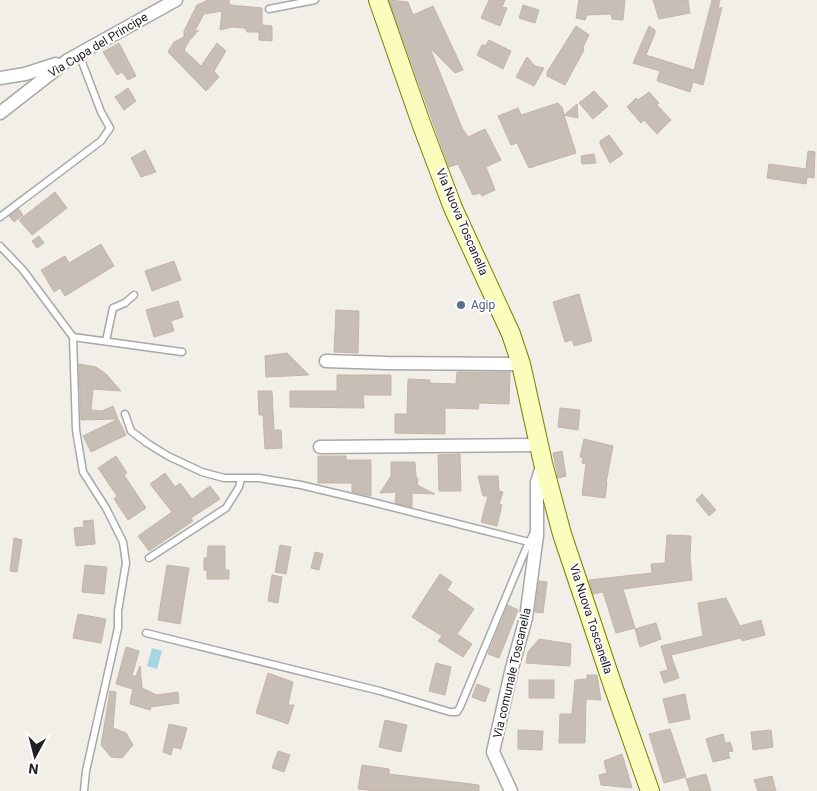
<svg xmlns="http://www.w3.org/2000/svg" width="817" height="791" viewBox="0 0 817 791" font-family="Roboto,sans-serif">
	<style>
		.water { fill: #a6d5e2 }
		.building { fill: #c7beb6; stroke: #c5b5a9 }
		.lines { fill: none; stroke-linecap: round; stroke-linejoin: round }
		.service-casing { stroke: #a8a8a8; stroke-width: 9 }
		.minor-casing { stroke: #a8a8a8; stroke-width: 15 }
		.secondary-casing { stroke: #748100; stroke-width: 20 }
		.service { stroke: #fff; stroke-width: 6 }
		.minor { stroke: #fff; stroke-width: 12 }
		.secondary { stroke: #fafdbb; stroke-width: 18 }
		.service-dot { fill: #5c6f8a; stroke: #fff; stroke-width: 2 }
		.labels { text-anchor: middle; stroke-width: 4; stroke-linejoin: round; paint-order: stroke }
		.street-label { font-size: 12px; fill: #212121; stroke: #fff }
		.service-label { font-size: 12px; fill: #4e5e75; stroke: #fff; text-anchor: start }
	</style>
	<rect width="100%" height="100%" fill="#f2efe8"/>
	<polygon class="water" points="152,648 162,651 157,669 147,666"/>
	<g class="building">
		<polygon points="208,0 229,0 230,5 262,8 262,25 272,26 272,41 259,40 259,32 247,32 245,28 232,27 220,30 222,11 204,14 194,32 199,30 189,41 184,50 201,66 217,43 226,51 214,71 219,77 206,91 168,52 174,42 184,37 184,31 197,5"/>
		<polygon points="389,0 408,2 413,15 433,6 463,70 455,73 430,48 462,128 468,137 485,129 501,160 486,167 495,190 482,196 480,193 473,195 458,164 449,167"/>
		<polygon points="489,0 505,0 502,7 507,8 500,26 481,18"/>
		<polygon points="579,0 625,0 623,20 612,19 611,14 587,15 585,20 576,18"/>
		<polygon points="653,0 688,0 690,13 659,19"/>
		<polygon points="712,0 720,0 718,9 722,7 703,85 693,82 690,92 657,81 660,71 633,63 649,26 655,30 655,33 646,55 694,70"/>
		<polygon points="523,5 539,10 535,23 519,18"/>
		<polygon points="576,26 589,35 583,47 584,50 565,85 547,76 547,72"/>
		<polygon points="489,40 511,51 503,69 477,55 482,45 486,45"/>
		<polygon points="119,43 136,76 128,80 122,72 117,75 103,52"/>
		<polygon points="527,57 535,66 544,68 534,86 516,77"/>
		<polygon points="128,88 136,101 124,110 115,97"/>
		<polygon points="594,91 608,106 593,119 579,103"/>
		<polygon points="649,92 659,103 657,105 671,120 657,134 644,120 641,123 627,107 636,98 638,100"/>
		<polygon points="558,103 560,106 562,107 564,115 577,104 578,118 564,115 576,153 529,168 517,143 511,145 498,116 518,108 521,115"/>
		<polygon points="609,135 623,154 610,163 600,144 600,141"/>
		<polygon points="145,150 156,172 141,177 131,158"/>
		<polygon points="808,151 815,152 814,178 807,177 806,184 767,178 769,164 806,169"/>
		<polygon points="594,154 596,163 582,164 581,156"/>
		<polygon points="55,192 67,208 32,235 19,220"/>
		<polygon points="19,209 23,215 14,222 9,216"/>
		<polygon points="39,236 44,243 37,248 32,241"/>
		<polygon points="101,244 114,266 65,296 60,288 54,292 41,270 65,256 69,263"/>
		<polygon points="174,261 181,280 152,291 145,271"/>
		<polygon points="579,294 592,341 574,346 572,340 565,342 553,302"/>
		<polygon points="178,301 183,317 171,321 174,331 154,337 146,310"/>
		<polygon points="336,310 359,311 358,353 334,352"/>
		<polygon points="287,353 309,375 266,377 265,356"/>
		<polygon points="79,364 96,367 106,374 121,391 93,389 91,410 102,411 113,406 118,419 81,420"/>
		<polygon points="457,372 510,372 509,404 479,403 478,409 445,408 445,434 395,433 395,414 407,414 408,379 430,380 430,383 456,384"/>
		<polygon points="337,375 391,375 391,395 363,395 364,408 290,407 290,391 337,391"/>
		<polygon points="258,391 272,391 274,430 281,430 282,448 265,449 263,415 259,415"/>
		<polygon points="560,408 580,410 578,430 558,427"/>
		<polygon points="118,419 126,435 91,452 83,436"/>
		<polygon points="584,439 613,446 606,483 607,483 605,498 582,495 586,464 582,463 583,458 580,457"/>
		<polygon points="562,451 566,476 558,478 553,453"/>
		<polygon points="460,454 461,491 439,491 438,455"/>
		<polygon points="116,456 127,473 124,475 146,508 128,520 114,499 117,496 98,468"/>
		<polygon points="318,456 346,456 346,460 371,460 371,496 352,492 352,483 318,483"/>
		<polygon points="391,462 415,462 416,477 418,479 417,485 435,494 412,493 412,507 395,503 396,492 380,493 391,476"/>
		<polygon points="165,473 175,487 180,483 192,499 210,486 220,499 191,518 193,521 149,551 138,536 172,512 150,484"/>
		<polygon points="478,476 498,476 499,491 503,492 499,504 502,505 497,526 481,522 488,496 483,496"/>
		<polygon points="702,494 716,510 709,516 696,500"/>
		<polygon points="93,520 95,544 76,546 74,528 84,527 83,521"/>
		<polygon points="667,535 691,536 690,556 692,580 623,589 635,628 616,633 603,592 593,594 589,580 652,573 651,564 665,563"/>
		<polygon points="14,538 22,540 17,572 10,571"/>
		<polygon points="280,545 291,547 286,574 275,572"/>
		<polygon points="208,546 225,546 225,570 229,570 229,579 207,579 207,570 204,570 204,558 207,558"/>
		<polygon points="315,552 323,554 319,570 311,568"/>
		<polygon points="85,565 107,567 104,594 82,592"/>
		<polygon points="167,565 189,568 180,624 158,620"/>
		<polygon points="440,574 452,582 447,590 474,609 457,634 472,644 463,657 438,641 442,636 412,617"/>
		<polygon points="272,575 282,577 278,603 268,601"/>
		<polygon points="539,581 547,582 543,613 535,612"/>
		<polygon points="726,598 740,626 761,620 765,635 742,641 741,638 671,655 679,678 664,683 660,672 668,670 661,646 703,636 698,603"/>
		<polygon points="508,605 518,610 499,658 488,654"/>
		<polygon points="78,614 106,619 101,643 73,638"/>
		<polygon points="656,623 661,639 640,647 635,629"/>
		<polygon points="539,639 571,644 570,666 526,663 528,652"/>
		<polygon points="126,647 139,651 132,676 136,676 140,666 142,688 157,695 178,692 179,703 151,707 150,710 130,704 133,689 116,684"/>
		<polygon points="436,663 451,667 445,695 429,691"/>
		<polygon points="268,673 293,682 288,705 294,705 288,724 256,713"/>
		<polygon points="587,675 597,675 601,700 586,699 585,743 559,743 560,714 572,714 575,680 587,679"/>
		<rect x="529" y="680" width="25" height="18"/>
		<polygon points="477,684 490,689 485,702 472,697"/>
		<polygon points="110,691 116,692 113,728 126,733 133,745 122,758 111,757 101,745"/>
		<polygon points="685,694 690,719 669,723 663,699"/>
		<polygon points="385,720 407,725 401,752 379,747"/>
		<polygon points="169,724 187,728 181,749 173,747 171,755 163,752"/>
		<polygon points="670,729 686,777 664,783 649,734"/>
		<polygon points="518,730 543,731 542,750 518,749"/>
		<polygon points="771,730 773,747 753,750 751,732"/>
		<polygon points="723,734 725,743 730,742 733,751 728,752 730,758 713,762 706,739"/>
		<polygon points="278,751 290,755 284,772 272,768"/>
		<polygon points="622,754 632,788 601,785 599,775 607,773 604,761"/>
		<polygon points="362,765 389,769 389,774 479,785 479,791 375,791 358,789"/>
		<polygon points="706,774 711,791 690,791 686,779"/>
		<polygon points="772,776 776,791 758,791 754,780"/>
	</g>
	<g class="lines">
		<defs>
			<g id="service">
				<polyline points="269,9 315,0"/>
				<polyline points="0,217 101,141 110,128 101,112 79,54"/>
				<polyline points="0,246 23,270 73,337 76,430 83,472 106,508 123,542 126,563 118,611 118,628 86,771 84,791"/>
				<polyline points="73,337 182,352"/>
				<polyline points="106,341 113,308 125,303 134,295"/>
				<polyline points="125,414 131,431 147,443 168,456 202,472 224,478 259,478 301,485 368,501 529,542"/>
				<polyline points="149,558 226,508 239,487 241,479"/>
				<polyline points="146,633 380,691 450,712 457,712 460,707 525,551 534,532"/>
			</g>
			<g id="minor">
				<polyline points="0,78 25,74 56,64"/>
				<polyline points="0,113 68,60 176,0"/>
				<polyline points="326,361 387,363 521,364"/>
				<polyline points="320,447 539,445"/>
				<polyline points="511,791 493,752 512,668 526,618 537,535 537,482 543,463"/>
			</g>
			<polyline id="secondary" points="378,0 421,123 453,208 511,334 521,364 543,463 562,534 613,686 650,791"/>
		</defs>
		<use href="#service" class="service-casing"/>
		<use href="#minor" class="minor-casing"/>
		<use href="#secondary" class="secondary-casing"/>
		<use href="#service" class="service"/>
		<use href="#minor" class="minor"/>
		<use href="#secondary" class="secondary"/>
	</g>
	<circle class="service-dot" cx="461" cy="305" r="5"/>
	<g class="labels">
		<g class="street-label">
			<text transform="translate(98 45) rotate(-31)" y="4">Via Cupa del Principe</text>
			<text transform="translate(462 222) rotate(67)" y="4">Via Nuova Toscanella</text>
			<text transform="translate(591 619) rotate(72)" y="4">Via Nuova Toscanella</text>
			<text transform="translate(512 673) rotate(-77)" y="4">Via comunale Toscanella</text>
		</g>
		<g class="service-label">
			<text x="471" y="309">Agip</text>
		</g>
	</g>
	<g transform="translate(35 756) rotate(187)" stroke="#ffffff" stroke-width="4" paint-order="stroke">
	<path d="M0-4L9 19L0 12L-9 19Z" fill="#212121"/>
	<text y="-8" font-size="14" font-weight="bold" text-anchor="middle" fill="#212121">N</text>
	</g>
</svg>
